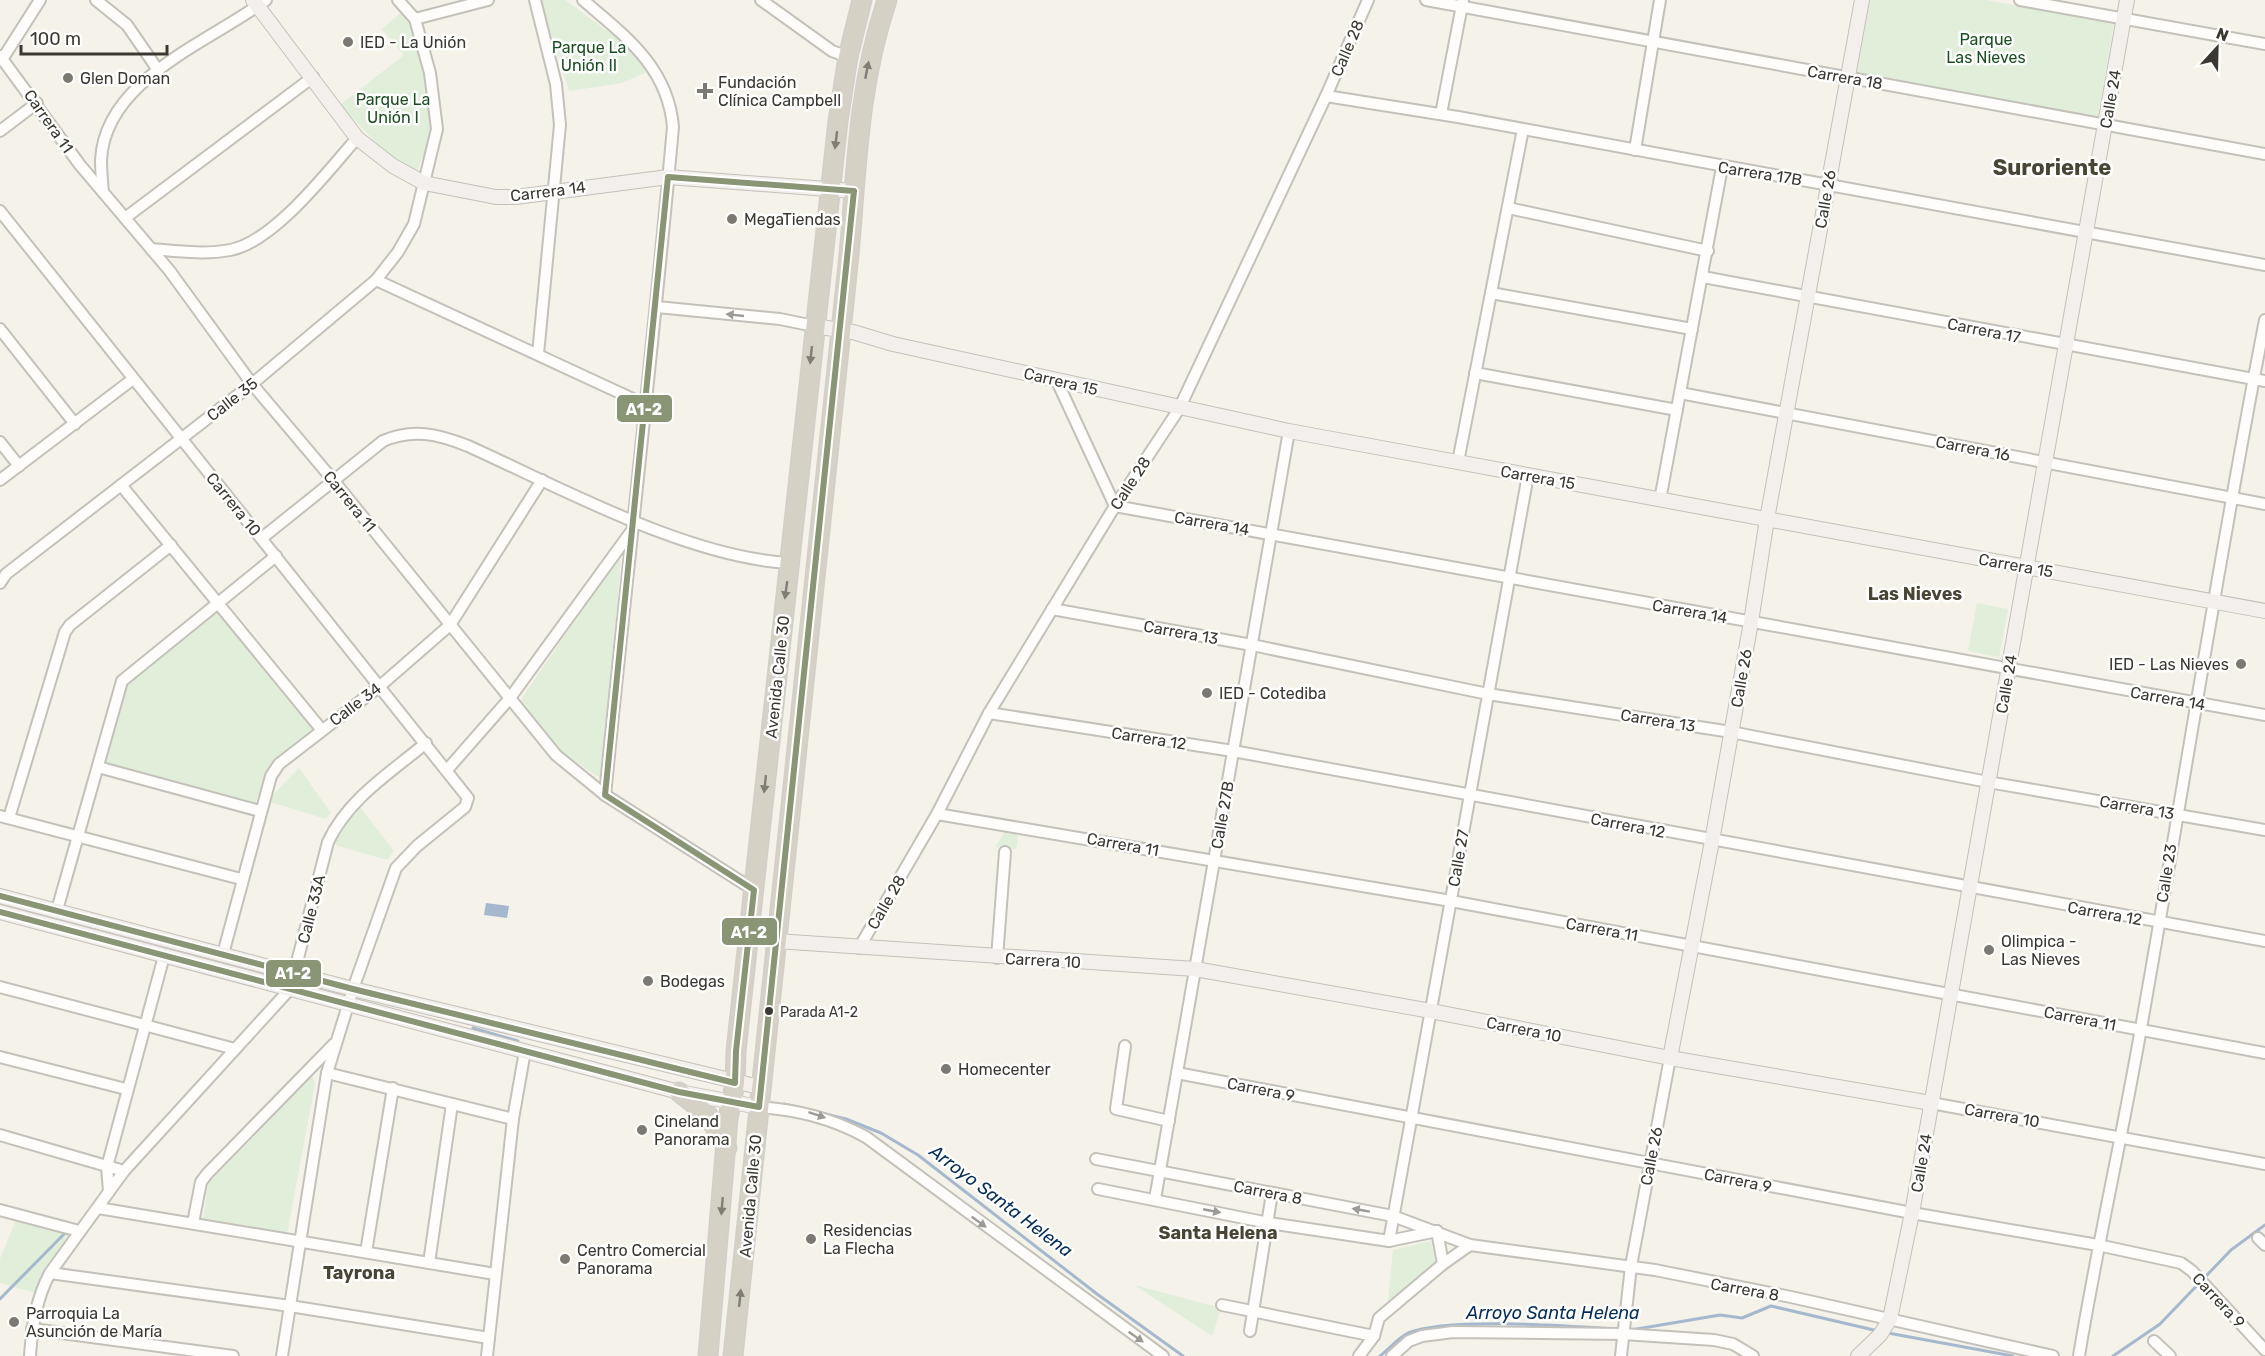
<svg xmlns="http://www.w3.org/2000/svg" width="2265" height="1356" viewBox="0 0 2265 1356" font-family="Rubik,sans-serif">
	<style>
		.green { fill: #e0eeda }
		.water { fill: #a5b8ce }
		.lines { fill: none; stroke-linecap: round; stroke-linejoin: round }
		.stream { stroke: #a5b8ce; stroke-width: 3 }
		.street-casing { stroke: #c4c1ba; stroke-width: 14 }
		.secondary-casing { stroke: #c4c1ba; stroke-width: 16 }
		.highway-casing { stroke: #d0cfca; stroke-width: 21 }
		.street { stroke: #fefdfc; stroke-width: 10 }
		.secondary { stroke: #f2efec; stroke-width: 14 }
		.highway { stroke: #d6d1c5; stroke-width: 18 }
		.bus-1-casing { stroke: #fff; stroke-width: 10 }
		.bus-1 { stroke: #8a9575; stroke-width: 6 }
		.oneway { fill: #807d74 }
		.oneway2 { fill: #9c9a96 }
		.poi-dot { fill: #7b7971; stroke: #fff; stroke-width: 2 }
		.bus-dot { fill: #3a3831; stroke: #fff; stroke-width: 2 }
		.labels { text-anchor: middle; stroke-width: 5; stroke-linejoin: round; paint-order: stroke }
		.bus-label { font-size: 14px; fill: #3a3831; stroke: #fff; text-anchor: start }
		.park-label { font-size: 16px; fill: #1b4e20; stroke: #fff }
		.poi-label { font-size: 16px; fill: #3a3831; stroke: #fff; text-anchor: start }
		.street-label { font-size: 16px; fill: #3a3831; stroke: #fff }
		.neighbourhood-label { font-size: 18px; font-weight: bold; fill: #484535; stroke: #fff }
		.water-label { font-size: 18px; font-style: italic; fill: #052d5a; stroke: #fff }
		.district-label { font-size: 22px; font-weight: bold; fill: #484535; stroke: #fff }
		.line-badge { stroke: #fff; stroke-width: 2 }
		.badge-label { font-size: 16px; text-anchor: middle; font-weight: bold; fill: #fff }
	</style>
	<rect width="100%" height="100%" fill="#f5f2e9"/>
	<g class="green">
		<polygon points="541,0 565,0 629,47 639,57 647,72 622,83 569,91"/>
		<polygon points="1870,0 1986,0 2114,23 2098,116 1857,74"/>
		<path d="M402,12c17,24 32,87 30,116 -1,14 -11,31 -16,45l-23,-13 -53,-55 64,-50 -22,-26z"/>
		<polygon points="621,553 604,781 554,746 520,701"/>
		<polygon points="1977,603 2008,609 1999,657 1968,651"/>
		<polygon points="217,612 319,735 261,789 255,803 105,763 127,686"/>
		<polygon points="299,768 331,813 326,819 267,801"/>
		<polygon points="360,807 394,851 387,860 335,845 340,827"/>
		<polygon points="1006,830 1019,832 1016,849 995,847"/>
		<polygon points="312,1076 315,1084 287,1234 203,1220 208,1184"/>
		<polygon points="16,1220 69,1235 36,1293 0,1283 0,1259"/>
		<polygon points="1431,1241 1435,1264 1388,1301 1393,1250"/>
		<polygon points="1134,1285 1221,1308 1212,1336"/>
	</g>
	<polygon class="water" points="486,903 509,906 507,918 484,915"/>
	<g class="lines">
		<g class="stream">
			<polyline points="473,1028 518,1041"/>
			<polyline points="784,1104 846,1119 881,1133 918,1155 1097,1294 1183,1356"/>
			<polyline points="0,1299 66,1232"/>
			<polyline points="1631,1330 1720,1315 1742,1318 1771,1306 1878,1331"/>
			<polyline points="1888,1333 2013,1356"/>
			<path d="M1380,1356c9,-7 19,-19 28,-23 40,-16 161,-7 207,-4"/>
			<polyline points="2113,1356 2160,1324 2231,1250 2265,1225"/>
		</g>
		<defs>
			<g id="street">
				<polyline points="96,0 127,25 158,70"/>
				<polyline points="535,0 556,84 560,125 538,354"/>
				<path d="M583,0c42,36 85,67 90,127 -20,223 -46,445 -68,668"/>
				<polyline points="761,0 832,51 848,57"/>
				<polyline points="1426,0 2265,154"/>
				<polyline points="2020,0 2265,44"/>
				<polyline points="415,19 488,0"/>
				<polyline points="0,56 80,165 169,270 252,384 333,480 556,755 605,795 754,890"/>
				<polyline points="3,58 40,0"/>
				<polyline points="1326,96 1458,117 2265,265"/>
				<polyline points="1441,114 1463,0"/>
				<polyline points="0,131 37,103"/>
				<polyline points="1635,150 1660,0"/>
				<path d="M103,192c-1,-10 -2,-21 -2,-32 4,-81 109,-118 165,-160"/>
				<polyline points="1508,208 1708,251"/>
				<polyline points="0,211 468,798 465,807 417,846 396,868 353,989 327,1073 282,1356"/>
				<polyline points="125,218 313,77"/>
				<path d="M151,249c25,2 53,6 79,1 44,-8 98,-79 127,-112"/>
				<polyline points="1703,277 2265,381"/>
				<polyline points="376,280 646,405"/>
				<polyline points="1491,293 1692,329"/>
				<polyline points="657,307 780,319 814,326"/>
				<polyline points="0,329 75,424"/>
				<polyline points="1475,373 1677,410"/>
				<polyline points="1056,379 1115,506 2265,715"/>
				<polyline points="1680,393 2265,504"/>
				<polyline points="0,442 19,466"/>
				<polyline points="1458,462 1523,129"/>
				<polyline points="0,480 133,379"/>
				<polyline points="121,485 321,729"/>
				<polyline points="1660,500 1722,167"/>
				<path d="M262,538l121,-97c30,-13 55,-7 85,5 93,42 221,112 322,117"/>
				<polyline points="0,583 6,574 252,384 376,280 398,252 414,224 437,129 430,73 415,19 398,0"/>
				<polyline points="1052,609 1252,645 1488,694 1731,732 1988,782 2265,830"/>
				<polyline points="989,713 1233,751 2265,941"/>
				<polyline points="98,767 260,811"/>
				<polyline points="447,770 510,698 630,533"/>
				<polyline points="937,814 1451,901 2265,1053"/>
				<polyline points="0,816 241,879"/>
				<polyline points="9,818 65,632 70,625 171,545"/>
				<polyline points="57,910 122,681 276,556"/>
				<polyline points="859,948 937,814 989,713 1115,506 1179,409 1326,96 1368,0"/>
				<polyline points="223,954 271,776 279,764 380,686 450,625 542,480"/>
				<polyline points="997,958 1005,852"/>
				<polyline points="0,987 235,1049"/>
				<polyline points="1125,1046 1116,1109 1169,1121"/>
				<polyline points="0,1057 126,1089"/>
				<polyline points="327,1073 513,1119"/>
				<polyline points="1177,1073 1912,1213 2098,1245 2181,1263 2192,1271 2265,1350"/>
				<polyline points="1931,1103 2265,1164"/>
				<path d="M759,1107c39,3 72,11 107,30l297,219"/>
				<polyline points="0,1135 124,1171"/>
				<polyline points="1096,1159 1393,1216 1470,1245 1655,1270 1791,1297 2053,1356"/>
				<polyline points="1098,1189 1269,1223 1389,1241 1437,1231"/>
				<polyline points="109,1191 107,1167 164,956"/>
				<polyline points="1155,1199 1289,431"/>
				<polyline points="98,1208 495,1274"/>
				<polyline points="0,1210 79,1231"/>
				<polyline points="193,1223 201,1182 207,1174 334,1044"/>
				<polyline points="1437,1231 1443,1264"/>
				<polyline points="2258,1238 2265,1245"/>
				<polyline points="1389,1241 1528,475"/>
				<polyline points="366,1252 393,1088"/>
				<polyline points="429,1263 452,1104"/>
				<polyline points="50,1273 290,1306 489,1338"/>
				<polyline points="1222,1305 1374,1336"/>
				<polyline points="32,1329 233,1356"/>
				<polyline points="1250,1331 1272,1193"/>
				<polyline points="2154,1341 2170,1356"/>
				<path d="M30,1356c2,-29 6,-57 20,-83l74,-102 166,-182 38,-147c20,-43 62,-69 98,-99"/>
				<polyline points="487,1356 513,1119 525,1051"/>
				<polyline points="1359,1356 1374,1336 1379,1318 1443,1264 1470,1245"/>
				<polyline points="1392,1356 1409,1341 1422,1336 1453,1332 1623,1334 1714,1340 1733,1344 1753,1356"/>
				<polyline points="1621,1356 1631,1266 1670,1058"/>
				<path d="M2079,1356c18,-110 43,-218 62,-328 42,-236 78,-473 124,-708"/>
			</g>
			<g id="secondary">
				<polyline points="253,0 357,138 393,166 424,183 496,197 516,197 668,177 854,191"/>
				<polyline points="814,326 853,332 893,344 1289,431 2265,611"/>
				<polyline points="0,896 353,989 763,1088"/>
				<polyline points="0,912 679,1092 759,1107"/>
				<polyline points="776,941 1195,969 1431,1011 1670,1058 1931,1103"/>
				<polyline points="1670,1058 1712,841 1751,622 1767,519 1862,0"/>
				<polyline points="1858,1356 1880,1335 1890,1319 1912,1213 2127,0"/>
			</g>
			<g id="highway">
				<polyline points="679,1092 708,1115 727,1148"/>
				<polyline points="708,1356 728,1119 735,1083 736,1051 838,121 848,57 862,0"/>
				<path d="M733,1356l116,-1101c8,-90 9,-168 38,-255"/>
			</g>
		</defs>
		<use href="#street" class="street-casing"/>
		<use href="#secondary" class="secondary-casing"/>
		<use href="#highway" class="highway-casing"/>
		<use href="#street" class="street"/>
		<use href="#secondary" class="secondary"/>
		<use href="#highway" class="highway"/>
		<defs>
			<polyline id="bus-1" points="0,896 353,989 735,1083 736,1051 754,890 605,795 668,177 854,191 759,1107 679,1092 0,912"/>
		</defs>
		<use href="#bus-1" class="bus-1-casing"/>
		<use href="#bus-1" class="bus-1"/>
	</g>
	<defs><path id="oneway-solid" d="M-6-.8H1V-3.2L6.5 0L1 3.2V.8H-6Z" transform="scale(1.5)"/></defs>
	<g class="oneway">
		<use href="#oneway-solid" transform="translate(867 70) rotate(-79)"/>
		<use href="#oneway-solid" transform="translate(836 140) rotate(97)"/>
		<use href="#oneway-solid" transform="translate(811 355) rotate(96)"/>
		<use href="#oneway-solid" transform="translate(786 590) rotate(98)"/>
		<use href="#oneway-solid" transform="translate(765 784) rotate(96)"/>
		<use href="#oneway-solid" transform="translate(722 1206) rotate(95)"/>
		<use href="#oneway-solid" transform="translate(740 1298) rotate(-84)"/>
	</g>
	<g class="oneway2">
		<use href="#oneway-solid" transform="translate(735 315) rotate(-174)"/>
		<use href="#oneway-solid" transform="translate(817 1115) rotate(18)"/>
		<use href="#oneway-solid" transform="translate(1361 1210) rotate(-170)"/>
		<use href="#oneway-solid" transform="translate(1212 1211) rotate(11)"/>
		<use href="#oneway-solid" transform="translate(979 1222) rotate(36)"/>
		<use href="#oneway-solid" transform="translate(1136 1337) rotate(35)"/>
	</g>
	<g class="poi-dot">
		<circle cx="348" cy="42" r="6"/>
		<circle cx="68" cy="78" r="6"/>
		<path d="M702 82h6v6h6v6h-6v6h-6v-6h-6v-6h6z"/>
		<circle cx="732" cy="219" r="6"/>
		<circle cx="2241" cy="664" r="6"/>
		<circle cx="1207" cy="693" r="6"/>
		<circle cx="1989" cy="950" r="6"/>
		<circle cx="648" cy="981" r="6"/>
		<circle cx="946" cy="1069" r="6"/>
		<circle cx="642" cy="1130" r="6"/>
		<circle cx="811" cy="1239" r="6"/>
		<circle cx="565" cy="1259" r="6"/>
		<circle cx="14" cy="1322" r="6"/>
	</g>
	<circle class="bus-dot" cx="769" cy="1011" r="5"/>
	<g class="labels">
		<g class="bus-label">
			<text x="780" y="1017">Parada A1-2</text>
		</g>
		<g class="park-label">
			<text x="1986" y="45">Parque<tspan x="1986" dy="18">Las Nieves</tspan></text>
			<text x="589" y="53">Parque La<tspan x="589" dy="18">Unión II</tspan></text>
			<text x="393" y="105">Parque La<tspan x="393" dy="18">Unión I</tspan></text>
		</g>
		<g class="poi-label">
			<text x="360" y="48">IED - La Unión</text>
			<text x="80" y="84">Glen Doman</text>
			<text x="718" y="88">Fundación<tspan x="718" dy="18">Clínica Campbell</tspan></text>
			<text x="744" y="225">MegaTiendas</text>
			<text x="2229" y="670" text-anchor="end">IED - Las Nieves</text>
			<text x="1219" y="699">IED - Cotediba</text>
			<text x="2001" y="947">Olimpica -<tspan x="2001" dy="18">Las Nieves</tspan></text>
			<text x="660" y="987">Bodegas</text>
			<text x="958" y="1075">Homecenter</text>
			<text x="654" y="1127">Cineland<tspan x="654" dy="18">Panorama</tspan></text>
			<text x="823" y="1236">Residencias<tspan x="823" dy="18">La Flecha</tspan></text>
			<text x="577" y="1256">Centro Comercial<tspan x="577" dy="18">Panorama</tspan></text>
			<text x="26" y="1319">Parroquia La<tspan x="26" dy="18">Asunción de María</tspan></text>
		</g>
		<g class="street-label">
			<text transform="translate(1347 48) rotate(-67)" y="6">Calle 28</text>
			<text transform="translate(1845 77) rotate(10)" y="6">Carrera 18</text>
			<text transform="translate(2110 99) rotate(-80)" y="6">Calle 24</text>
			<text transform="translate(49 121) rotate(55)" y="6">Carrera 11</text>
			<text transform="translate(1760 173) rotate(9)" y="6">Carrera 17B</text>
			<text transform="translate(548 191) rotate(-7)" y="6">Carrera 14</text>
			<text transform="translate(1825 199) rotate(-80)" y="6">Calle 26</text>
			<text transform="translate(1984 330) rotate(11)" y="6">Carrera 17</text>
			<text transform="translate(1061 381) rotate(13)" y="6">Carrera 15</text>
			<text transform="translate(232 399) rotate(-38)" y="6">Calle 35</text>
			<text transform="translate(1973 448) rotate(11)" y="6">Carrera 16</text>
			<text transform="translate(1538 477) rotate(10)" y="6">Carrera 15</text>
			<text transform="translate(1130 483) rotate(-57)" y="6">Calle 28</text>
			<text transform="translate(350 501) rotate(51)" y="6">Carrera 11</text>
			<text transform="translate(234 504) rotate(51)" y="6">Carrera 10</text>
			<text transform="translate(1212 523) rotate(10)" y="6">Carrera 14</text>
			<text transform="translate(2016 565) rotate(10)" y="6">Carrera 15</text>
			<text transform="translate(1690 611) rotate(10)" y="6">Carrera 14</text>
			<text transform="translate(1181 632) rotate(10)" y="6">Carrera 13</text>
			<text transform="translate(777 677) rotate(-84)" y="6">Avenida Calle 30</text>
			<text transform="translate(1741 678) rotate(-80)" y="6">Calle 26</text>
			<text transform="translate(2006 684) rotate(-80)" y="6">Calle 24</text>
			<text transform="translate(2168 698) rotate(10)" y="6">Carrera 14</text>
			<text transform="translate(355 704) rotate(-37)" y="6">Calle 34</text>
			<text transform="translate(1658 720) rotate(9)" y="6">Carrera 13</text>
			<text transform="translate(1149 738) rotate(9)" y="6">Carrera 12</text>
			<text transform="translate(2137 807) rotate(10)" y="6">Carrera 13</text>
			<text transform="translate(1222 815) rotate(-80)" y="6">Calle 27B</text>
			<text transform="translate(1628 825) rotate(11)" y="6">Carrera 12</text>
			<text transform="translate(1123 844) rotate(10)" y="6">Carrera 11</text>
			<text transform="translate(1458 858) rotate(-80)" y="6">Calle 27</text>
			<text transform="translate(2166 873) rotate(-81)" y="6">Calle 23</text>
			<text transform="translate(886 902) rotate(-60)" y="6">Calle 28</text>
			<text transform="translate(311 909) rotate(-76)" y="6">Calle 33A</text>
			<text transform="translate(2105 913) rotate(10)" y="6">Carrera 12</text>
			<text transform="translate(1602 929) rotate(10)" y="6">Carrera 11</text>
			<text transform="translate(1043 960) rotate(3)" y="6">Carrera 10</text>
			<text transform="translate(2080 1018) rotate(11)" y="6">Carrera 11</text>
			<text transform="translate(1524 1029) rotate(11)" y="6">Carrera 10</text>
			<text transform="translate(1261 1089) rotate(11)" y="6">Carrera 9</text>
			<text transform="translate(2002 1115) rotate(10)" y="6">Carrera 10</text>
			<text transform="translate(1651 1156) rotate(-79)" y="6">Calle 26</text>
			<text transform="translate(1921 1163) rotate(-80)" y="6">Calle 24</text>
			<text transform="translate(1738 1180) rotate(11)" y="6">Carrera 9</text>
			<text transform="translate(1268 1192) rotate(11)" y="6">Carrera 8</text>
			<text transform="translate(750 1196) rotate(-85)" y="6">Avenida Calle 30</text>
			<text transform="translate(1745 1289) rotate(10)" y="6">Carrera 8</text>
			<text transform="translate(2219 1300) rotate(47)" y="6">Carrera 9</text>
		</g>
		<g class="neighbourhood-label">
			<text x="1915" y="600">Las Nieves</text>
			<text x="1218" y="1239">Santa Helena</text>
			<text x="359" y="1279">Tayrona</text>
		</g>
		<g class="water-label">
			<text transform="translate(1001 1201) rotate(37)" y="6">Arroyo Santa Helena</text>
			<text x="1553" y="1319">Arroyo Santa Helena</text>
		</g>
		<g class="district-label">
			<text x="2052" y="175">Suroriente</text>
		</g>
	</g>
	<g class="line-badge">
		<rect x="616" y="394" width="57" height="29" rx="6" fill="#8a9575"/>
		<rect x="721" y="917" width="57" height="29" rx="6" fill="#8a9575"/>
		<rect x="265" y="959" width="57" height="29" rx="6" fill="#8a9575"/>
	</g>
	<g class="badge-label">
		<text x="644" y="415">A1-2</text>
		<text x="749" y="938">A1-2</text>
		<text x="293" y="979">A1-2</text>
	</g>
	<g transform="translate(2217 48) rotate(22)" stroke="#ffffff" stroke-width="4.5" paint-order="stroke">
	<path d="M0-4.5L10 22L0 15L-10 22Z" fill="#3a3831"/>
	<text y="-9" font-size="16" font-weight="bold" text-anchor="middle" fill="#3a3831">N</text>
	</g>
	<path d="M21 45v9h146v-9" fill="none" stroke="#3a3831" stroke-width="3"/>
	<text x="30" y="45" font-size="18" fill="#3a3831" stroke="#ffffff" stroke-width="4.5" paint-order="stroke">100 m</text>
</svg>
